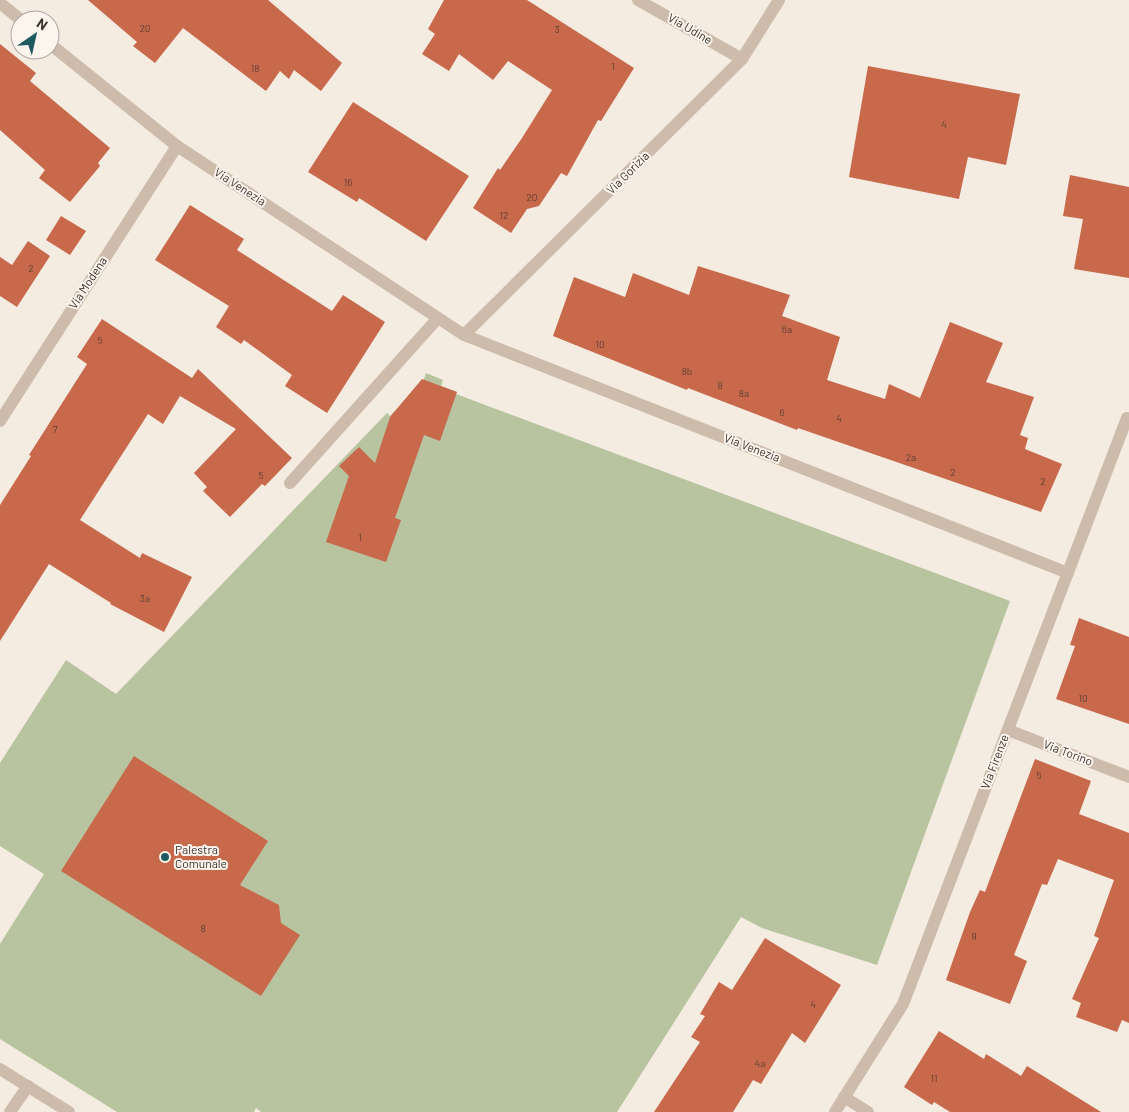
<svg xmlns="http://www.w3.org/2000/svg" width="1129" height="1112" viewBox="0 0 1129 1112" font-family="Barlow,sans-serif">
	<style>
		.green { fill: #b8c4a0 }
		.building { fill: #c8694b }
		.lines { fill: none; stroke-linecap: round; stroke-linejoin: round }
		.minor { stroke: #cdbbac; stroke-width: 12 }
		.poi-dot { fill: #1f5a5e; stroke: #fbf5ee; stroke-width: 2 }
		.labels { text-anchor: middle; stroke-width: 4; stroke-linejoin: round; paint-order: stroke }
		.number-label { font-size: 10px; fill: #5e3e33 }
		.street-label { font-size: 12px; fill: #3b302b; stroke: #fbf5ee }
		.poi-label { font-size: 12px; fill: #3b302b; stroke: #fbf5ee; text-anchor: start }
	</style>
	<rect width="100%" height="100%" fill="#f4ebe1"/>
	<polygon class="green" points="426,373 443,380 441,386 457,392 456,394 1010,601 877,965 762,928 741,917 617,1112 261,1112 256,1108 254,1112 117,1112 0,1039 0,944 44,874 0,846 0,763 66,660 116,694 387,413 390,416 424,379"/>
	<g class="building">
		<polygon points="88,0 268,0 342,63 321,91 294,70 289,79 280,71 266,91 183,28 155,63 133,46 137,42"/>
		<polygon points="444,0 527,0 634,68 601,121 598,120 567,176 561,173 539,206 527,209 511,233 473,208 498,168 500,170 522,138 552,90 508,61 493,80 459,54 449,71 422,54 435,34 428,29"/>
		<polygon points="0,44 36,73 30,81 110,148 98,163 100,166 70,202 39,178 45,170 0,130"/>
		<polygon points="868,66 1020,94 1006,165 968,157 959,199 849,177"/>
		<polygon points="353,102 469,176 426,241 359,198 357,202 308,172"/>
		<polygon points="1070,175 1129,187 1129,278 1074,269 1083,219 1063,216"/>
		<polygon points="190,205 244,239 237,250 332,311 343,295 385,322 327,413 285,386 292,375 244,340 241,344 216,327 229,306 155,260"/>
		<polygon points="61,216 86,231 70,255 46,240"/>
		<polygon points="28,241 50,256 17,307 0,296 0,257 12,265"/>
		<polygon points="698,266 790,295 782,316 840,337 827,380 885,399 889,384 920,398 950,322 1003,343 986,382 1034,397 1020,435 1028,438 1025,449 1062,464 1041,512 798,428 797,430 688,388 687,390 553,336 574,277 625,297 633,273 689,295"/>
		<polygon points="102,319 192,378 198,369 292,458 265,486 262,484 230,517 203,491 207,487 194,473 236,429 180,396 163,424 148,414 80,520 140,558 142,553 192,577 164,632 110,604 111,603 49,564 0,641 0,505 31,456 29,455 87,364 77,357"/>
		<polygon points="422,379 457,392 440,441 424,435 395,518 401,520 386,562 326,542 349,476 339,466 359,447 375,463 390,417"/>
		<polygon points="1079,618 1129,637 1129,724 1056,699 1075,646 1070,645"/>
		<polygon points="134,756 268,841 240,885 279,905 281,923 300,935 261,996 61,871"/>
		<polygon points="1035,759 1091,781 1079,814 1129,833 1129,1023 1122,1020 1117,1032 1076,1017 1081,1003 1072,999 1099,938 1094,936 1114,880 1058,859 1047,885 1042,884 1014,955 1027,961 1010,1004 946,980 970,912 980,890 985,892"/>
		<polygon points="765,938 841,985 805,1043 792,1033 761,1084 753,1080 733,1112 654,1112 700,1042 691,1037 705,1016 700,1014 719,982 732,990"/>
		<polygon points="939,1031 984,1059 986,1054 1021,1076 1027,1066 1101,1112 950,1112 934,1102 932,1105 904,1087"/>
	</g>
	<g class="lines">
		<g class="minor">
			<polyline points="638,0 742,59"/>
			<polyline points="0,3 21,20"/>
			<polyline points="50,44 177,146 464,335 1068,573"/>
			<polyline points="464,335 742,59 779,0"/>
			<polyline points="0,421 177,146"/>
			<polyline points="290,483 438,318"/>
			<polyline points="1008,730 1129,777"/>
			<polyline points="0,1069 69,1112"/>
			<polyline points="844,1097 868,1112"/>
			<polyline points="10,1112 28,1086"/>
			<polyline points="835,1112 903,1004 1127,418"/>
		</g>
	</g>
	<circle class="poi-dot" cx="165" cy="857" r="5"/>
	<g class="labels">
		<g class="number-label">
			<text x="145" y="32">20</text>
			<text x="557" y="33">3</text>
			<text x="613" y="70">1</text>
			<text x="255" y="72">18</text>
			<text x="944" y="128">4</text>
			<text x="348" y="186">16</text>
			<text x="532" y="201">20</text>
			<text x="504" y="219">12</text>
			<text x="31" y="272">2</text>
			<text x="787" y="333">6a</text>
			<text x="100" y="344">5</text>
			<text x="600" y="348">10</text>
			<text x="687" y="375">8b</text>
			<text x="720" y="389">8</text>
			<text x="744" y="397">8a</text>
			<text x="782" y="416">6</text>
			<text x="839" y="422">4</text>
			<text x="55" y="433">7</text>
			<text x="911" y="461">2a</text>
			<text x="953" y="476">2</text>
			<text x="261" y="479">5</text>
			<text x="1043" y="485">2</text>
			<text x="360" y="541">1</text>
			<text x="145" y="602">3a</text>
			<text x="1083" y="702">10</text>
			<text x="1039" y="779">5</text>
			<text x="203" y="932">8</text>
			<text x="974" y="940">9</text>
			<text x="813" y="1008">4</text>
			<text x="760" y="1067">4a</text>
			<text x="934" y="1082">11</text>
		</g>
		<g class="street-label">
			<text transform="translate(690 29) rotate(30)" y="4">Via Udine</text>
			<text transform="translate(628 173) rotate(-45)" y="4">Via Gorizia</text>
			<text transform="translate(240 187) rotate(33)" y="4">Via Venezia</text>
			<text transform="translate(88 283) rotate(-57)" y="4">Via Modena</text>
			<text transform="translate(752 448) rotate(21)" y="4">Via Venezia</text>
			<text transform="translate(1068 753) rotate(21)" y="4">Via Torino</text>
			<text transform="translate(995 762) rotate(-69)" y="4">Via Firenze</text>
		</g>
		<g class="poi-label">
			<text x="175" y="854">Palestra<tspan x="175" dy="14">Comunale</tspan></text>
		</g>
	</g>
	<g transform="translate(35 35) rotate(34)"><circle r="24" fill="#fbf5ee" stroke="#aea6a0"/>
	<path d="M0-4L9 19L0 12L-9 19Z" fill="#1f5a5e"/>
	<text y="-8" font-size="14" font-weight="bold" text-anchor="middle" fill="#3b302b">N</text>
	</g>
</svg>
